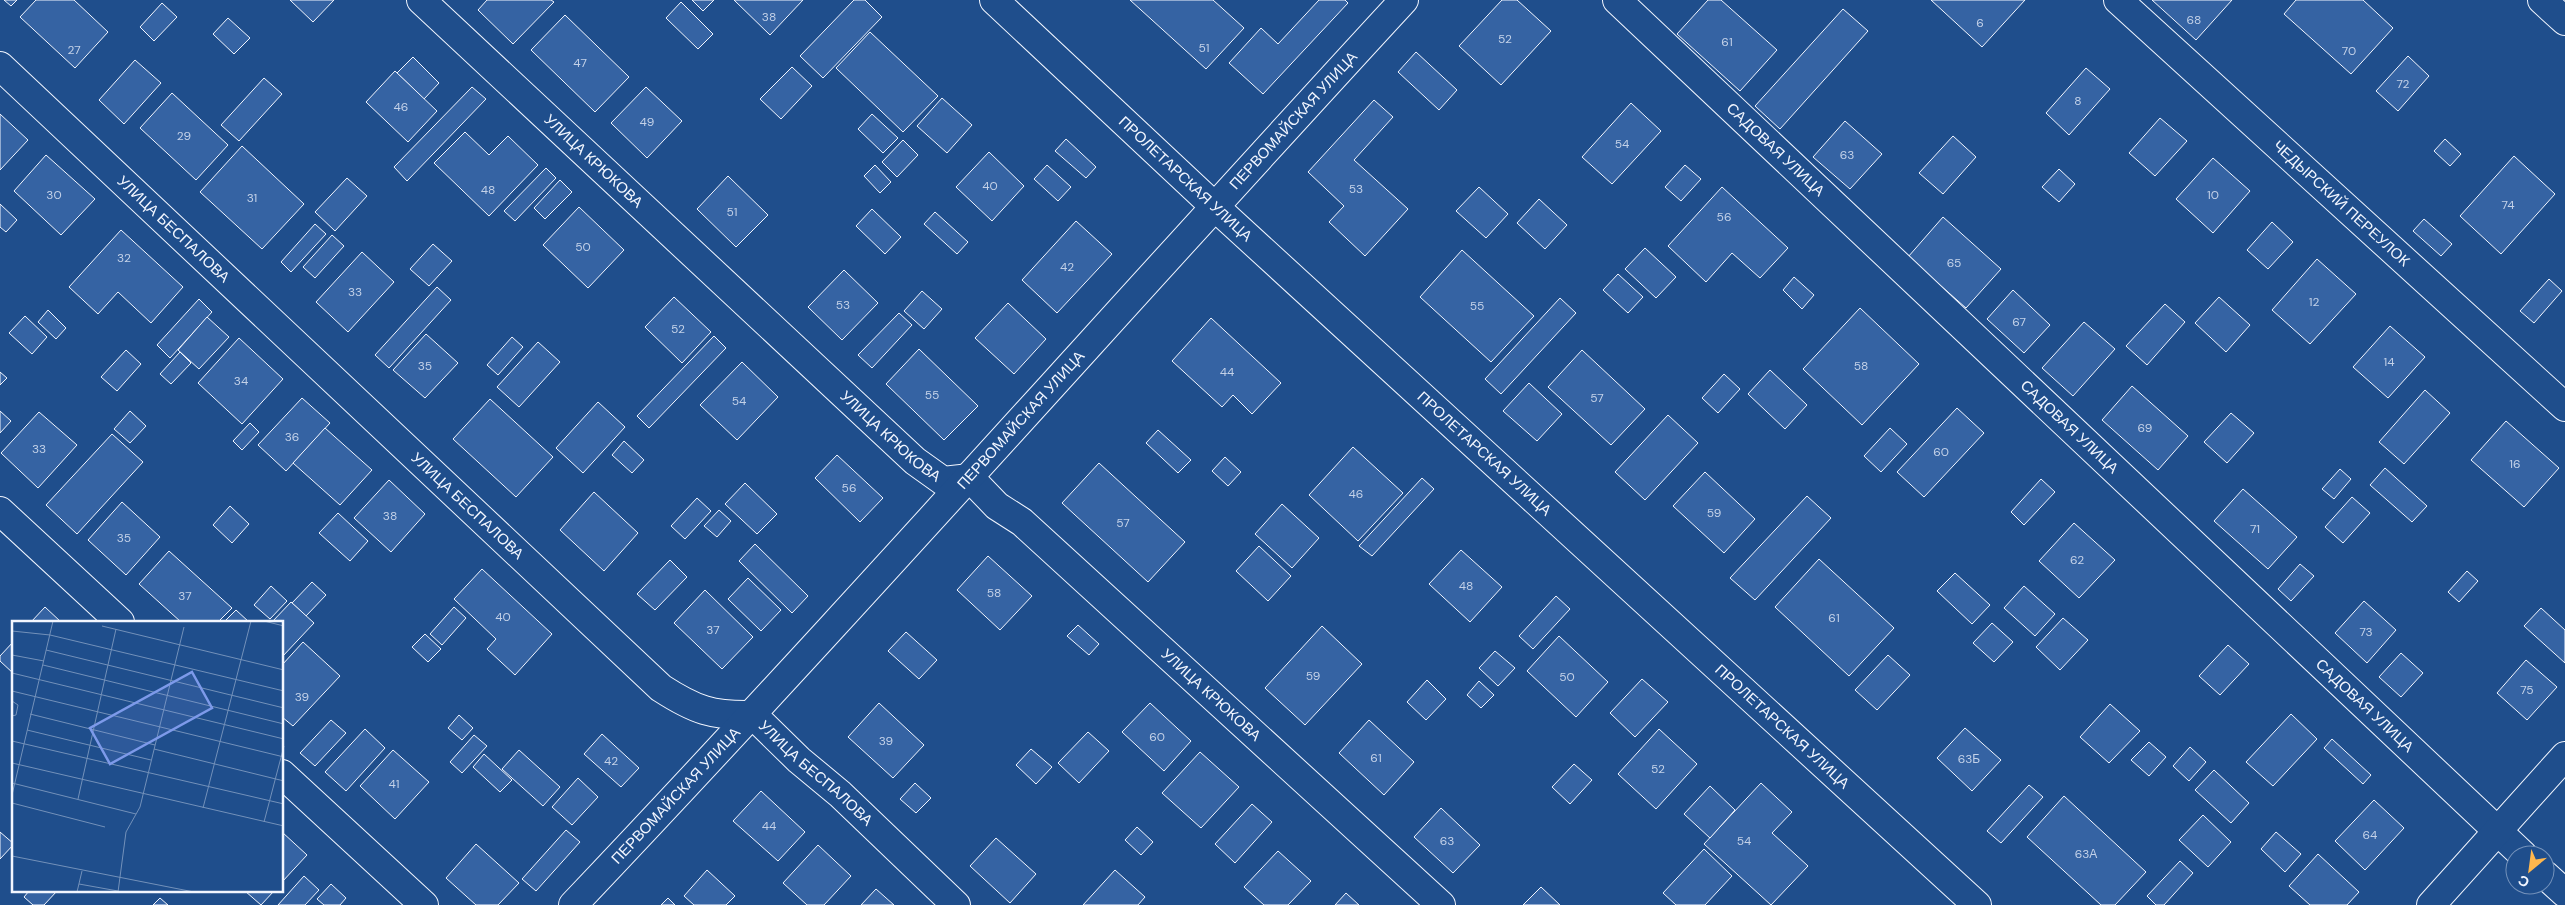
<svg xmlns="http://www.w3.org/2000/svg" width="2565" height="905" viewBox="0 0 2565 905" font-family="'DM Sans',sans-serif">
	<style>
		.building { fill: #3563a3; stroke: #f2f6ff }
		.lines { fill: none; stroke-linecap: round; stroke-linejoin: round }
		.minor-casing { stroke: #f2f6ff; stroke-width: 30 }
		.minor { stroke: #1f4e8c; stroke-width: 28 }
		.labels { text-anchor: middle; stroke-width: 4; stroke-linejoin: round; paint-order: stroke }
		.number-label { font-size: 12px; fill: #c3d1e8 }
		.street-label { font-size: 15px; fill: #f2f6ff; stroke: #1f4e8c }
		.inset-road { fill: none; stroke: #7391ba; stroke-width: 1 }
		.view { fill: #7d9aea; fill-opacity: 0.15; stroke: #7d9aea; stroke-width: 2.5 }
		.inset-edge { fill: none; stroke: #f2f6ff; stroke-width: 2.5 }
	</style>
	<rect width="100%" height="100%" fill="#1f4e8c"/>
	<g class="building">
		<polygon points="4,0 17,0 11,6"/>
		<polygon points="36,0 74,0 108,32 75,68 20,17"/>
		<polygon points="290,0 334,0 313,22"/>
		<polygon points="487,0 551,0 554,2 513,44 478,10"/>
		<polygon points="692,0 714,0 703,11"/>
		<polygon points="734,0 803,0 770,35"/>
		<polygon points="854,0 865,0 882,17 823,78 800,56"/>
		<polygon points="1130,0 1213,0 1244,28 1206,69"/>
		<polygon points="1319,0 1345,0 1348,3 1263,94 1229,63 1261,28 1278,44"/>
		<polygon points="1502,0 1517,0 1551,31 1501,85 1459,46"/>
		<polygon points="1708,0 1721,0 1777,50 1740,91 1677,34"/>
		<polygon points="1931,0 2025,0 1982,47"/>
		<polygon points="2152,0 2232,0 2196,40"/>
		<polygon points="2296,0 2363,0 2393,28 2351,74 2284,14"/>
		<polygon points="681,2 713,34 698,49 666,18"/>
		<polygon points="162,3 177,17 154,41 140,27"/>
		<polygon points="1843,9 1868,31 1780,129 1755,106"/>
		<polygon points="565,15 629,77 595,112 531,50"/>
		<polygon points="228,18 250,38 234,54 213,34"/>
		<polygon points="870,32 938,96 903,132 836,68"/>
		<polygon points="1416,52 1457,90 1439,110 1398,72"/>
		<polygon points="2408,56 2429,76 2398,111 2376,91"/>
		<polygon points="413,57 439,83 424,99 397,73"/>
		<polygon points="135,60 161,83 124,124 99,100"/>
		<polygon points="792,67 812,86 781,119 760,99"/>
		<polygon points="2086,68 2110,89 2069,135 2046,113"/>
		<polygon points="395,71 437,111 408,142 366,102"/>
		<polygon points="264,78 282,94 239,141 221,125"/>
		<polygon points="472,87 486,99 407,181 394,167"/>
		<polygon points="646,87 682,121 647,158 611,123"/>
		<polygon points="172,93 228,145 196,180 140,128"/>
		<polygon points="942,98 972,125 947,153 917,126"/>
		<polygon points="1374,100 1393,117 1354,160 1408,209 1365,256 1329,222 1344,206 1308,172"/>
		<polygon points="1631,103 1661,131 1612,184 1582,157"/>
		<polygon points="0,114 28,140 0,170"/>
		<polygon points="872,114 898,138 883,153 858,129"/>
		<polygon points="2160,118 2187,141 2155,176 2129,153"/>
		<polygon points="1845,121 1882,154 1850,189 1813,157"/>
		<polygon points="465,132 489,155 508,136 538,165 489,216 434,163"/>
		<polygon points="1953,136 1976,157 1943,194 1919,173"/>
		<polygon points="1066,139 1096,167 1086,178 1055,151"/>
		<polygon points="2445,139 2461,154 2450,166 2434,151"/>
		<polygon points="903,140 918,155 897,177 882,162"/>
		<polygon points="242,146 304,204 262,249 200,192"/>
		<polygon points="989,152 1024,186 992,221 956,187"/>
		<polygon points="46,155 95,199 61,235 14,191"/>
		<polygon points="2514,156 2555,194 2501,254 2460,216"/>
		<polygon points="2213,158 2250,191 2213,233 2176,199"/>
		<polygon points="875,165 891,182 880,193 864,176"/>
		<polygon points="1047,165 1071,187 1058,201 1034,179"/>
		<polygon points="1685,165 1701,179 1681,201 1665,187"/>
		<polygon points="546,168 556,178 515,221 504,211"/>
		<polygon points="2059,169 2075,184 2059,202 2042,187"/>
		<polygon points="728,176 768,215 736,247 697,209"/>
		<polygon points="347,178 367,196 335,231 315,212"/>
		<polygon points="560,180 572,192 545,219 534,208"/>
		<polygon points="1479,187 1508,214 1486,238 1456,211"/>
		<polygon points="1722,187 1788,248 1760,278 1732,253 1706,282 1668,246"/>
		<polygon points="1539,199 1567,225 1545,249 1517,223"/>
		<polygon points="0,204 17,220 6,232 0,227"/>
		<polygon points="579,207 624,250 588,288 543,245"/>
		<polygon points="872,209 901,237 885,254 856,226"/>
		<polygon points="935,212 968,242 957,254 924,224"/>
		<polygon points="1943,217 2001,269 1966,308 1908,257"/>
		<polygon points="2424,219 2452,244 2441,256 2413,231"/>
		<polygon points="1076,221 1112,254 1057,313 1022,280"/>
		<polygon points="2272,222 2293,242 2268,269 2247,250"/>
		<polygon points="315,224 326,234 291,272 281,262"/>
		<polygon points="121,230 183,287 151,323 118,292 98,314 69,287"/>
		<polygon points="332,235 344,246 315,278 303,267"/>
		<polygon points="433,244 452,261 429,286 410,269"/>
		<polygon points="1645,248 1676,277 1656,298 1625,269"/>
		<polygon points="1462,250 1534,316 1491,362 1420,297"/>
		<polygon points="362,252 394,282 348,332 316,302"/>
		<polygon points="2317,259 2356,294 2310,344 2272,310"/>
		<polygon points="844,270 878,303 842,340 808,307"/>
		<polygon points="1618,274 1643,297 1628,313 1603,290"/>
		<polygon points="1794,277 1814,295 1802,309 1783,290"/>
		<polygon points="2549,279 2562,291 2534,323 2520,311"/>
		<polygon points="437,287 451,300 389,368 375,355"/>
		<polygon points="2013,290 2050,325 2024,353 1987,319"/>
		<polygon points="922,291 942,309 924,329 904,311"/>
		<polygon points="674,297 711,332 682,363 645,327"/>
		<polygon points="2219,297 2250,325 2226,352 2195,323"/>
		<polygon points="1560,298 1576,313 1501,394 1485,379"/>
		<polygon points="199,299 212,312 170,358 157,345"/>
		<polygon points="1008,303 1046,339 1014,374 975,338"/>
		<polygon points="2165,304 2185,322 2147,365 2126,346"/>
		<polygon points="1860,308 1919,364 1862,425 1803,369"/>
		<polygon points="48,310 66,328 56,339 38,322"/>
		<polygon points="899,313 912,325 872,368 858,355"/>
		<polygon points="25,316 47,337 32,354 9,333"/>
		<polygon points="207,317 229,337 199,369 178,350"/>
		<polygon points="1211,318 1281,383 1252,414 1233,395 1222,407 1172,361"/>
		<polygon points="2084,322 2115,349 2073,396 2042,368"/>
		<polygon points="2390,326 2425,357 2388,398 2353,367"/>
		<polygon points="426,334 458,363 425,398 393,370"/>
		<polygon points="714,336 726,348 649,428 637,416"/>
		<polygon points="512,337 523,347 498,375 487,365"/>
		<polygon points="239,338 283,379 242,424 198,383"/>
		<polygon points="538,342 560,362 519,407 497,387"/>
		<polygon points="919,349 978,406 944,440 886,384"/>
		<polygon points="126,350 141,364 117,391 101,377"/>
		<polygon points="1582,350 1645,409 1611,445 1548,387"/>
		<polygon points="180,352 191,363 171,384 160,374"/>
		<polygon points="742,362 778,397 737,440 700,405"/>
		<polygon points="1770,370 1807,405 1785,429 1748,394"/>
		<polygon points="0,372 7,378 0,385"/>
		<polygon points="1724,374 1740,389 1718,413 1702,398"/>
		<polygon points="1529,383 1562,414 1537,441 1503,411"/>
		<polygon points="2132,386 2188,436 2158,470 2102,420"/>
		<polygon points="2425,390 2450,413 2404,464 2379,442"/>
		<polygon points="302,398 330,423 286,471 258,445"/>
		<polygon points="490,399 553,457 516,497 453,439"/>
		<polygon points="598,402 625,427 583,473 556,448"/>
		<polygon points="1957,408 1984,433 1924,497 1897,472"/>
		<polygon points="0,411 11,421 0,433"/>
		<polygon points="130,411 146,426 130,443 114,429"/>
		<polygon points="39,412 77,445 38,488 1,453"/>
		<polygon points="2231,413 2254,433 2227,463 2204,442"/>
		<polygon points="1668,415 1698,443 1645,500 1615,472"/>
		<polygon points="2506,421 2559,468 2524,507 2471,460"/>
		<polygon points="250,423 259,432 242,450 233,441"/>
		<polygon points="325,428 372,470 340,505 293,463"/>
		<polygon points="1890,428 1907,444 1881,472 1864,456"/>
		<polygon points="1158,430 1191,460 1178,473 1146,443"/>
		<polygon points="112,434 143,462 77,534 46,505"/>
		<polygon points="624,441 644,460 632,473 612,455"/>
		<polygon points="1353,447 1403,493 1358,541 1309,495"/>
		<polygon points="837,455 883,498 860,522 815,478"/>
		<polygon points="1225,457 1241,472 1228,486 1212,471"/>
		<polygon points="1099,463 1185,542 1148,582 1062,503"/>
		<polygon points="2385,468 2427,506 2412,522 2370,485"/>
		<polygon points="2340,469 2351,479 2334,499 2322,489"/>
		<polygon points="1705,472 1755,519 1724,553 1673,506"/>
		<polygon points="1422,478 1434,489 1372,556 1359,546"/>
		<polygon points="2041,479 2055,492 2024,525 2011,512"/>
		<polygon points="389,480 425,514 391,552 354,518"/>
		<polygon points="745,483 777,514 757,534 725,504"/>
		<polygon points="2243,489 2297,537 2268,569 2214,521"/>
		<polygon points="594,492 638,533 604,571 560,530"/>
		<polygon points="1807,496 1831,518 1755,600 1730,578"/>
		<polygon points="2352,497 2370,513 2343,543 2325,527"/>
		<polygon points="697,498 711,511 685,539 671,526"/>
		<polygon points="122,502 160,537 126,575 88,540"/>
		<polygon points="1282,504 1319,538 1292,568 1255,534"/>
		<polygon points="230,506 249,524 232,543 213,525"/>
		<polygon points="719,510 731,521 717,537 704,526"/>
		<polygon points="338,513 368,541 350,561 319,533"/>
		<polygon points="2074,523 2115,560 2079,598 2039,561"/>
		<polygon points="755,544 808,596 792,613 739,561"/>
		<polygon points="1259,546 1291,576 1268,601 1236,571"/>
		<polygon points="1461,550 1502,587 1470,622 1429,584"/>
		<polygon points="169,551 232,608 218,622 181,622 139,584"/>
		<polygon points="988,556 1032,596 1000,630 957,590"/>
		<polygon points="1819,559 1894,628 1849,676 1775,607"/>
		<polygon points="670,560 687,577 655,610 637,594"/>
		<polygon points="2300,564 2314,576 2291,601 2278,589"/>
		<polygon points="482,569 552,634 515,675 487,649 496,639 454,599"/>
		<polygon points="2467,571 2478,581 2459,602 2448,592"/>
		<polygon points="1955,573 1990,605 1972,624 1937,591"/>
		<polygon points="748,578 781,610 761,631 728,599"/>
		<polygon points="312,582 326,595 306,616 292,603"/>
		<polygon points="271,586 287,601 270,619 254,605"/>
		<polygon points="2024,586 2055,614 2035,636 2004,608"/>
		<polygon points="705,590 753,637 722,669 674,623"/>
		<polygon points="1556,596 1570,609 1533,649 1519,636"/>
		<polygon points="2364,601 2396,630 2367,663 2335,633"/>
		<polygon points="291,602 314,623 282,657 282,622 272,622"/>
		<polygon points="45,607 61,622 31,622"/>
		<polygon points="454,607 466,618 442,645 430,634"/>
		<polygon points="2541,608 2565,630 2565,663 2524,626"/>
		<polygon points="236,610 249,622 224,622"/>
		<polygon points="2063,618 2088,640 2060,670 2036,647"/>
		<polygon points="1992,623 2013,642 1994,662 1973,643"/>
		<polygon points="1078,625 1099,644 1089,655 1067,636"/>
		<polygon points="1322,626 1362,664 1305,725 1265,688"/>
		<polygon points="906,632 937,660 919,679 888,651"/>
		<polygon points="425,634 441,649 428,662 412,647"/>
		<polygon points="1559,636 1608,682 1576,717 1527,671"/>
		<polygon points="14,641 14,674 0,661 0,656"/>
		<polygon points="303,642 340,676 293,726 282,717 282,665"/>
		<polygon points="2228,645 2249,664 2220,695 2199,676"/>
		<polygon points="1495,651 1515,668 1498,686 1479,668"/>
		<polygon points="2401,653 2423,673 2401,697 2379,677"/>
		<polygon points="1888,655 1910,675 1877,710 1855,690"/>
		<polygon points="2526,660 2557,687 2527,720 2497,693"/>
		<polygon points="1642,679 1668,702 1635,737 1610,713"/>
		<polygon points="1427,680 1446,699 1426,720 1407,702"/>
		<polygon points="1479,681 1494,695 1481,708 1467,695"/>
		<polygon points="879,703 924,745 893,778 848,737"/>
		<polygon points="1150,703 1191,741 1164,771 1122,732"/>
		<polygon points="2110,704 2140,731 2109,763 2080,737"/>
		<polygon points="2291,714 2317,739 2273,786 2246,762"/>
		<polygon points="459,715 473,728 462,740 448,728"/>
		<polygon points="331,720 346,733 315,766 300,753"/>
		<polygon points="1369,720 1414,762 1384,795 1339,753"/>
		<polygon points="1965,728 2001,760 1972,791 1937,758"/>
		<polygon points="365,729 385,748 346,791 325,772"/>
		<polygon points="1659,729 1697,764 1656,809 1618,774"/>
		<polygon points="1088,732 1109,751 1079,783 1058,763"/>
		<polygon points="602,734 639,768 621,787 584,754"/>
		<polygon points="474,735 487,746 462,773 450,762"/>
		<polygon points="2332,739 2371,775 2363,784 2324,748"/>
		<polygon points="2149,742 2166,757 2149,776 2131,760"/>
		<polygon points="2190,747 2206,762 2189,781 2173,766"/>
		<polygon points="1031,749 1052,767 1036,784 1016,765"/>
		<polygon points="393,750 429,782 395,819 360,786"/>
		<polygon points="519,750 560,787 543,806 502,769"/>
		<polygon points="1200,752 1239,787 1201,828 1162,793"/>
		<polygon points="484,754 512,780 500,792 473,767"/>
		<polygon points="1574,764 1592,780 1570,804 1552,787"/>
		<polygon points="2214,770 2249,803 2231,823 2195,790"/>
		<polygon points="578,778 598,797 572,825 552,807"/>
		<polygon points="915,783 931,798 916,813 900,799"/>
		<polygon points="1761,783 1792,812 1772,833 1808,866 1771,905 1704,844"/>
		<polygon points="2029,785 2043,797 2001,843 1987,831"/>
		<polygon points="1710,786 1735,810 1710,838 1684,814"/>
		<polygon points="761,791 805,832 778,861 733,821"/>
		<polygon points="2064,796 2146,872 2115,905 2101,905 2027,837"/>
		<polygon points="2374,800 2404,828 2365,870 2335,841"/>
		<polygon points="1252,804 1272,822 1235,863 1215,844"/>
		<polygon points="1441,808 1480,845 1453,873 1414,837"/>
		<polygon points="2203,815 2231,842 2208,867 2179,840"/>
		<polygon points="1137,827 1153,842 1141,855 1125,840"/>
		<polygon points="566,830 580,842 536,891 522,879"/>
		<polygon points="0,832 14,844 0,859"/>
		<polygon points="282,832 307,855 282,882"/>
		<polygon points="2276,832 2301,854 2285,872 2261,849"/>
		<polygon points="996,838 1036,874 1010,903 970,866"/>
		<polygon points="476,844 519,883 498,905 476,905 446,878"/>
		<polygon points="818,845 851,876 824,905 807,905 783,883"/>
		<polygon points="1704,849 1732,876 1705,905 1676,905 1663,893"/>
		<polygon points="1278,851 1311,881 1288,905 1264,905 1244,887"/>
		<polygon points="2318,854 2359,892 2347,905 2310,905 2289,886"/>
		<polygon points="2180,861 2193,873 2164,905 2156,905 2147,896"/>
		<polygon points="707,870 735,896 726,905 694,905 684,896"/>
		<polygon points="1115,870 1145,897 1138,905 1083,905"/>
		<polygon points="304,876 319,890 305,905 278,905"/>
		<polygon points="331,884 346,898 340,905 324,905 317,899"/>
		<polygon points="1541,887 1560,905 1523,905"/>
		<polygon points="876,889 894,905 861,905"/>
		<polygon points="29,891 57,891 44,905 33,905 24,897"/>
		<polygon points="245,891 274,891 261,905"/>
		<polygon points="1346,893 1359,905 1335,905"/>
		<polygon points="160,898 168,905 153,905"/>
		<polygon points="668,898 675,905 661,905"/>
	</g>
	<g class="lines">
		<defs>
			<g id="minor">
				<path id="s1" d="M421,0l494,461 28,20 27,-3 27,28 25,16 419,383"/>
				<path id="s2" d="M994,0l220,206 763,699"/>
				<path id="s3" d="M1617,0l906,855"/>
				<path id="s4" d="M2118,0l447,407"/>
				<polyline points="2542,0 2565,21"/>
				<path id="s5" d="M0,66l661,622c34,22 51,28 92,27l46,45 41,34 116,111"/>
				<polyline points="0,511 120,622"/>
				<polyline points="282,774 424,905"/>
				<polyline points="2545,875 2565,893"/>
				<path id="s6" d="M573,905c282,-297 553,-604 831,-905"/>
				<polyline points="2431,905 2565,756"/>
			</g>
		</defs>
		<use href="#minor" class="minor-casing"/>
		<use href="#minor" class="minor"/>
	</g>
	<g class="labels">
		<g class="number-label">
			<text x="769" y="21">38</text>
			<text x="2194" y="24">68</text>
			<text x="1980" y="27">6</text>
			<text x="1505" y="43">52</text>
			<text x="1727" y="46">61</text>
			<text x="1204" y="52">51</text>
			<text x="74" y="54">27</text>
			<text x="2349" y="55">70</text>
			<text x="580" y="67">47</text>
			<text x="2403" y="88">72</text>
			<text x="2078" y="105">8</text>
			<text x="401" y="111">46</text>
			<text x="647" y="126">49</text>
			<text x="184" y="140">29</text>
			<text x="1622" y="148">54</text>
			<text x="1847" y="159">63</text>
			<text x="990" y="190">40</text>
			<text x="1356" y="193">53</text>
			<text x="488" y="194">48</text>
			<text x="54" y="199">30</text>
			<text x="2213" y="199">10</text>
			<text x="252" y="202">31</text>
			<text x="2508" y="209">74</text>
			<text x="732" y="216">51</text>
			<text x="1724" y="221">56</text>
			<text x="583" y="251">50</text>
			<text x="124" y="262">32</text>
			<text x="1954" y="267">65</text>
			<text x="1067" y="271">42</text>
			<text x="355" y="296">33</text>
			<text x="2314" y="306">12</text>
			<text x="843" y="309">53</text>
			<text x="1477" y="310">55</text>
			<text x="2019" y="326">67</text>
			<text x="678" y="333">52</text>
			<text x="2389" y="366">14</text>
			<text x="425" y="370">35</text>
			<text x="1861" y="370">58</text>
			<text x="1227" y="376">44</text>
			<text x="241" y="385">34</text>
			<text x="932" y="399">55</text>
			<text x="1597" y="402">57</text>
			<text x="739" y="405">54</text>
			<text x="2145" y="432">69</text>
			<text x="292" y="441">36</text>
			<text x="39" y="453">33</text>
			<text x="1941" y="456">60</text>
			<text x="2515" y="468">16</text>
			<text x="849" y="492">56</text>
			<text x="1356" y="498">46</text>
			<text x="1714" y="517">59</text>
			<text x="390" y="520">38</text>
			<text x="1123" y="527">57</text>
			<text x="2255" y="533">71</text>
			<text x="124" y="542">35</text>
			<text x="2077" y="564">62</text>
			<text x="1466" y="590">48</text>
			<text x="994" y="597">58</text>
			<text x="185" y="600">37</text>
			<text x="503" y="621">40</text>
			<text x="1834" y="622">61</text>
			<text x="713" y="634">37</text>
			<text x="2366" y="636">73</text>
			<text x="1313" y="680">59</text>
			<text x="1567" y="681">50</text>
			<text x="2527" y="694">75</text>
			<text x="302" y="701">39</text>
			<text x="1157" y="741">60</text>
			<text x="886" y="745">39</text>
			<text x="1376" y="762">61</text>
			<text x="1969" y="763">63Б</text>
			<text x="611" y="765">42</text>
			<text x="1658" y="773">52</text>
			<text x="394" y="788">41</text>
			<text x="769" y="830">44</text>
			<text x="2370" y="839">64</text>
			<text x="1447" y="845">63</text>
			<text x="1744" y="845">54</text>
			<text x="2086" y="858">63А</text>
		</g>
		<g class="street-label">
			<text dy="5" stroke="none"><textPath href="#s6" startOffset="1065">ПЕРВОМАЙСКАЯ УЛИЦА</textPath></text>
			<text dy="5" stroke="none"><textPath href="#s3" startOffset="218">САДОВАЯ УЛИЦА</textPath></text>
			<text dy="5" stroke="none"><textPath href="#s1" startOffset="236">УЛИЦА КРЮКОВА</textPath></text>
			<text dy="5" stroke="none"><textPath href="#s2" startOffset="262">ПРОЛЕТАРСКАЯ УЛИЦА</textPath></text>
			<text dy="5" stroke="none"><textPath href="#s4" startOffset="302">ЧЕДЫРСКИЙ ПЕРЕУЛОК</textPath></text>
			<text dy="5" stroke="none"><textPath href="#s5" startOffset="238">УЛИЦА БЕСПАЛОВА</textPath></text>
			<text dy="5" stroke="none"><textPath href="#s6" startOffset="660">ПЕРВОМАЙСКАЯ УЛИЦА</textPath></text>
			<text dy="5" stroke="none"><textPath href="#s3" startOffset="622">САДОВАЯ УЛИЦА</textPath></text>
			<text dy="5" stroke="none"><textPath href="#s1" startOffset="641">УЛИЦА КРЮКОВА</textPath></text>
			<text dy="5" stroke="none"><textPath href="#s2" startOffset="668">ПРОЛЕТАРСКАЯ УЛИЦА</textPath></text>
			<text dy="5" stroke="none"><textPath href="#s5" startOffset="642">УЛИЦА БЕСПАЛОВА</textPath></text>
			<text dy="5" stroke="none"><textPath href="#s1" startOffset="1062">УЛИЦА КРЮКОВА</textPath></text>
			<text dy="5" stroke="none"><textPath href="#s3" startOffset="1028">САДОВАЯ УЛИЦА</textPath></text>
			<text dy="5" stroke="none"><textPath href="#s2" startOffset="1072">ПРОЛЕТАРСКАЯ УЛИЦА</textPath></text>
			<text dy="5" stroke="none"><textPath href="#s5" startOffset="1091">УЛИЦА БЕСПАЛОВА</textPath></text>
			<text dy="5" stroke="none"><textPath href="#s6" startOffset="150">ПЕРВОМАЙСКАЯ УЛИЦА</textPath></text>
		</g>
	</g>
	<g transform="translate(12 621)">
		<rect width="271" height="271" fill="#1f4e8c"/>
		<path class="inset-road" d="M252,0l20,5M90,5l182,44M0,10l38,4 234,56M34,29l238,58M0,34l32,6M31,44l241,59M0,52l272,66M0,70l272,66M0,80l6,4 -2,10 -4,1M18,93l125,31M15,109l124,30M0,120l272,63M142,128l130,32M0,142l272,63M0,162l124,31M0,174l41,-174M66,178l38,-170M0,182l93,24M191,187l48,-187M252,201l20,-76M0,235l182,36M67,263l39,7M65,271l5,-21M106,271l8,-60 14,-25 44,-180"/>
		<path class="view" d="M180,51l20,36 -102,56 -20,-36z"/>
		<rect width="271" height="271" class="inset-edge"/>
	</g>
	<g transform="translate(2530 870) rotate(209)"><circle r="24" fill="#1f4e8c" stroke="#7391ba"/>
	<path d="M0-4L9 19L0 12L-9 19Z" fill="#ffb74d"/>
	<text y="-8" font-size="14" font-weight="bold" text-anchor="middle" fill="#f2f6ff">С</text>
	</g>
</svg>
